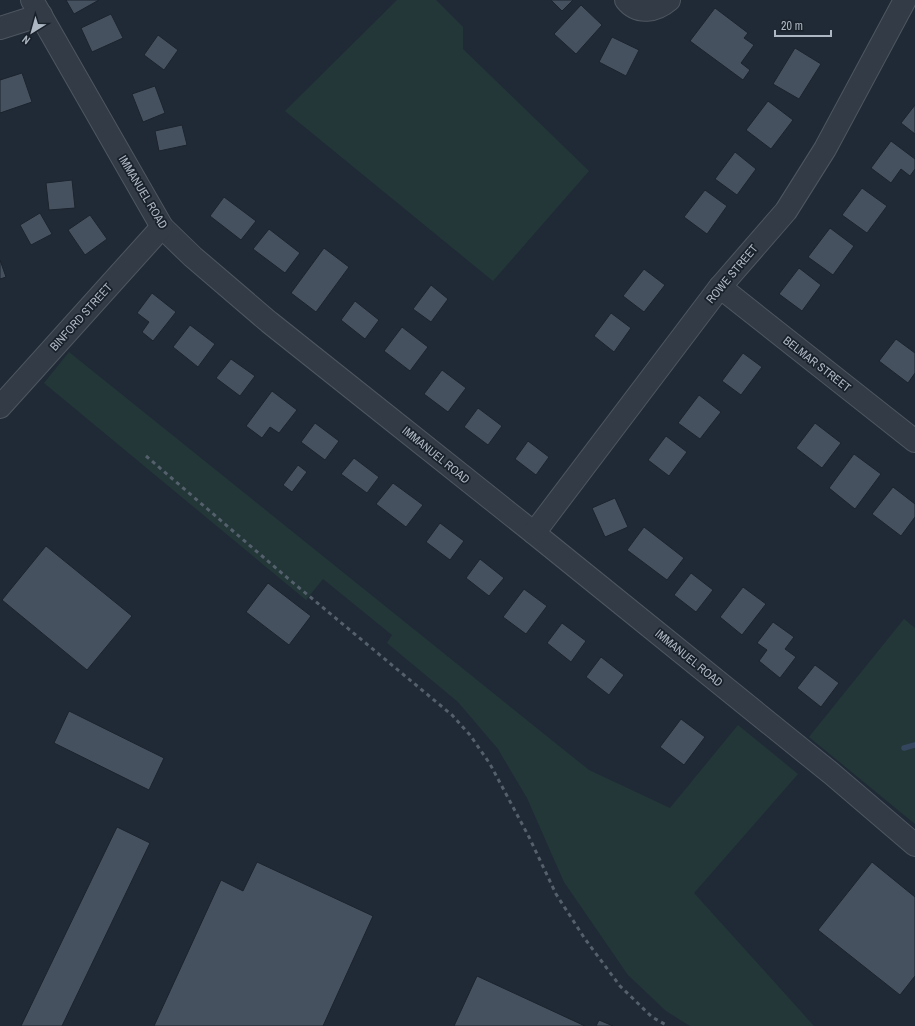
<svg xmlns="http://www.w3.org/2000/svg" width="915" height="1026" viewBox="0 0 915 1026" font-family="'Archivo Narrow',sans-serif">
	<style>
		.green { fill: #233738 }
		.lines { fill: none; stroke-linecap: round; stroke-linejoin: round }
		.stream { stroke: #33465d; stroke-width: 5.5 }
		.building { fill: #465160; stroke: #1b232d }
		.minor-casing { stroke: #4e5761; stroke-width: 24 }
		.minor { stroke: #333c46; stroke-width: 22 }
		.rail { stroke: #55606d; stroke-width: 3; stroke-dasharray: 4 4; stroke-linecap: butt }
		.labels { text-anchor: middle; stroke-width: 3.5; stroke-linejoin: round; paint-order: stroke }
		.street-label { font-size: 12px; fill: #adb7c3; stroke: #19212b }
	</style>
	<rect width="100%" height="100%" fill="#202a36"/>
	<g class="green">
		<polygon points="397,0 436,0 463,27 463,49 589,171 493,281 285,111"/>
		<polygon points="69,352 589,770 670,808 738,725 798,774 694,893 814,1026 690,1026 666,1011 628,975 564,882 527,798 498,749 458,702 387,643 392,635 323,579 306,600 44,383"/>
		<polygon points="904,619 915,628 915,824 809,737"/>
	</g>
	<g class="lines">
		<polyline class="stream" points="904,748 915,745"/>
	</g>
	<g class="building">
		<polygon points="66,0 99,0 74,14"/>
		<polygon points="551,0 573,0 562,11"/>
		<polygon points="581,5 602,25 576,54 554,34"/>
		<polygon points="715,8 748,33 744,38 754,45 741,63 750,70 743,80 690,41"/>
		<polygon points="111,14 123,38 92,52 81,28"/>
		<polygon points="158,35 178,50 164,70 144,55"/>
		<polygon points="612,37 639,50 626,76 599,62"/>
		<polygon points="795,48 821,64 799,99 773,84"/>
		<polygon points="22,73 32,102 0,113 0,80"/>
		<polygon points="155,86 165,113 143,122 132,94"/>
		<polygon points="768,101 793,120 771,149 746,130"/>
		<polygon points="915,105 915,134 901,123"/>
		<polygon points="182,125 187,145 159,151 155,131"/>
		<polygon points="891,141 915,159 915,169 910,176 901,169 891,183 871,168"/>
		<polygon points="735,152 756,169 737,195 715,179"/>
		<polygon points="72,180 75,208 49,210 46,183"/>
		<polygon points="862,188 887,206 867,233 842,215"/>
		<polygon points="705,190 727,206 707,234 684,217"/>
		<polygon points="224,197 256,221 241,240 210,216"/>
		<polygon points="40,213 52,234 31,245 20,225"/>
		<polygon points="90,215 107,239 85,255 68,230"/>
		<polygon points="830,228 854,246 833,275 808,257"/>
		<polygon points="269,229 300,253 285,273 253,249"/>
		<polygon points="324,248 349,267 316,312 291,293"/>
		<polygon points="0,260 6,277 0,279"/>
		<polygon points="799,268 821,285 802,311 779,294"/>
		<polygon points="644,269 665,285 644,312 623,296"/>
		<polygon points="431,285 448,299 431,322 413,309"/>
		<polygon points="152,293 176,312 153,341 142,332 149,322 137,313"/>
		<polygon points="355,301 379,320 365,339 341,320"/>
		<polygon points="611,313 631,328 614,352 594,336"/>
		<polygon points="190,325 215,344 198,367 173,347"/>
		<polygon points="402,327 428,347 410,371 384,351"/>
		<polygon points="896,339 915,353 915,373 908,383 879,361"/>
		<polygon points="743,353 762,367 741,395 722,381"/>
		<polygon points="231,359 255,376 240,396 216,378"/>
		<polygon points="442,370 466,388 448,412 424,394"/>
		<polygon points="272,391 297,410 279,433 270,427 262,438 246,426"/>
		<polygon points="699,395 721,412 700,439 678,423"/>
		<polygon points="478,408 502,426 488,445 464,427"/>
		<polygon points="315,423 339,441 325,460 301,442"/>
		<polygon points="815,423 841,443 822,468 796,448"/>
		<polygon points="666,436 687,452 669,476 648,460"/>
		<polygon points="528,441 549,457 536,475 515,459"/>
		<polygon points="854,454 881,474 855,509 829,488"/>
		<polygon points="354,458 379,477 367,493 341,474"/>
		<polygon points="298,465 307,472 292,492 283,485"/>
		<polygon points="393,483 423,505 406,527 376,504"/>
		<polygon points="893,487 915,504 915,517 901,536 872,514"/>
		<polygon points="615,498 628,527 605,537 592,508"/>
		<polygon points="440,523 464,541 450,560 426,542"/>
		<polygon points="644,527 684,558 667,580 627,550"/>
		<polygon points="46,546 132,616 87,670 2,600"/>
		<polygon points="480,559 504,578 489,596 466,578"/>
		<polygon points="691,573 713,590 696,612 674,595"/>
		<polygon points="268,583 311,616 289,645 246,612"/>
		<polygon points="743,587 766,604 742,635 720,617"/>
		<polygon points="524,589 547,606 526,634 503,617"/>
		<polygon points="773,622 794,637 785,649 796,657 780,678 759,661 767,650 757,643"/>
		<polygon points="562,623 586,641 571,662 547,643"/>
		<polygon points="601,657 624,675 609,695 586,677"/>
		<polygon points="815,665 839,683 821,707 797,688"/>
		<polygon points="69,711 164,758 149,790 54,743"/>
		<polygon points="681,719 705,737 684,765 660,747"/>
		<polygon points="117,827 150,843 62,1026 21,1026"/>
		<polygon points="257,862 373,916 323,1026 154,1026 221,880 243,891"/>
		<polygon points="872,862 915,897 915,976 900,995 818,930"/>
		<polygon points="477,976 585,1026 454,1026"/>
		<polygon points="599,1020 613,1026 596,1026"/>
	</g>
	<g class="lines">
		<defs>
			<g id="minor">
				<polyline points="32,0 162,227 193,257 269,322 534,533 832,774 915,845"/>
				<path d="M626,0c12,15 30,11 43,0"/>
				<polyline points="0,28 41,15"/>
				<polyline points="720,287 915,441"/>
				<polyline points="0,407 162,227"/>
				<polyline points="534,533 720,287 786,211 825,149 905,0"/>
			</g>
		</defs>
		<use href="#minor" class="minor-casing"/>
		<use href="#minor" class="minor"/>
		<polyline class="rail" points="146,456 291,581 452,715 470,735 490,764 529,837 556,894 585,939 620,986 652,1017 668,1026"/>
	</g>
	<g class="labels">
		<g class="street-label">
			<text transform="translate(143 192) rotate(59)" y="4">IMMANUEL ROAD</text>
			<text transform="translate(732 274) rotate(-50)" y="4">ROWE STREET</text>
			<text transform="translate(81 317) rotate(-48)" y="4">BINFORD STREET</text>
			<text transform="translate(817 364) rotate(38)" y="4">BELMAR STREET</text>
			<text transform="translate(436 455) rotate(39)" y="4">IMMANUEL ROAD</text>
			<text transform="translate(689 658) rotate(39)" y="4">IMMANUEL ROAD</text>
		</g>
	</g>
	<g transform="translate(32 32) rotate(217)" stroke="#19212b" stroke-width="3" paint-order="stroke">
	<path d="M0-3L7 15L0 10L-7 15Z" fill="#adb7c3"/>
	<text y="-6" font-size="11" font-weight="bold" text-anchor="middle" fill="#adb7c3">N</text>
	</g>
	<path d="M775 30v6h56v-6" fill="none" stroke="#adb7c3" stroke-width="2"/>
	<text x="781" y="30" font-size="12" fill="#adb7c3" stroke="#19212b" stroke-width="3" paint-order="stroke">20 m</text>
</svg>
